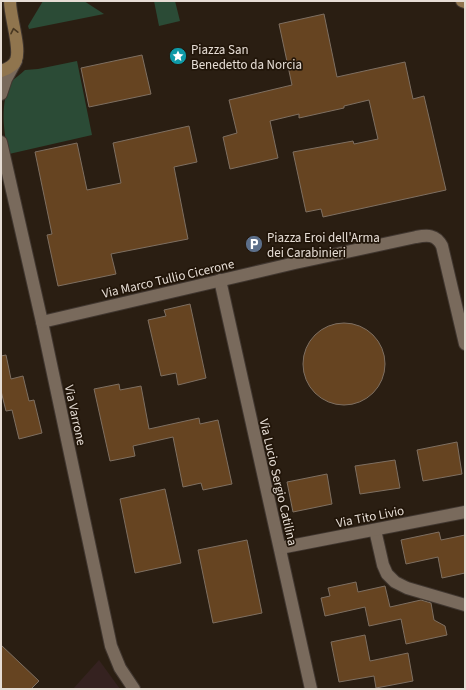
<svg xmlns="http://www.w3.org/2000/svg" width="466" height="690" viewBox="0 0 466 690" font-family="'Source Sans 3',sans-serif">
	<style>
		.commercial { fill: #352220 }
		.green { fill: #2b4b36 }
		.building { fill: #664421; stroke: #7e6f61 }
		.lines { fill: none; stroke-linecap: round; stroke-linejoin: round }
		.street-casing { stroke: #413730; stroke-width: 14 }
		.secondary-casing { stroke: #413730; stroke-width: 14 }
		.street { stroke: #796a5c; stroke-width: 12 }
		.secondary { stroke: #90754e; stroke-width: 12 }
		.oneway { stroke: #483721 }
		.labels { text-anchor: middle; stroke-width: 3.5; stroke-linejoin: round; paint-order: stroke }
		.poi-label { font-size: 13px; fill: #e6ddd5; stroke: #211509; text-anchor: start }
		.street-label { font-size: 13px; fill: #e6ddd5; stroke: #211509 }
	</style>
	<rect width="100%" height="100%" fill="#2a1e12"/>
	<polygon class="commercial" points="99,660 120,689 73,689"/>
	<g class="green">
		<polygon points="43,1 84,1 104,14 29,29 28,26"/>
		<polygon points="154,1 175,1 180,21 159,26"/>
		<path d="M77,61l15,74 -83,19c-6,-22 -9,-53 2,-72 4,-4 10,-8 14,-12l13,-1z"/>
	</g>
	<g class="building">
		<polygon points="324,14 337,77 405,62 413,99 424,96 446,190 323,217 321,209 306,212 293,152 353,141 354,144 378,139 369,100 344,106 344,108 299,118 299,114 270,121 278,158 230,169 223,137 237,133 229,100 292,85 279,24"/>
		<polygon points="142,55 151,94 89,107 81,68"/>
		<polygon points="189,126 197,162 174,167 188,239 111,254 116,274 58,286 47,235 52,234 35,152 77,143 87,190 121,183 113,143"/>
		<polygon points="190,304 206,378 178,385 176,373 161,376 148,320 166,316 164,310"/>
		<circle cx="344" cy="364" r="41"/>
		<polygon points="6,355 11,379 23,376 29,401 34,400 42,433 19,439 12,410 6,411 1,391 1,356"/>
		<polygon points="119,384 120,390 141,386 149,429 199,418 200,424 218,420 232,484 203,490 201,483 183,487 173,437 133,446 135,456 110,461 94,389"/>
		<polygon points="457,442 462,474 423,481 417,450"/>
		<polygon points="395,460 400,488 360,494 355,466"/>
		<polygon points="327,474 332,504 293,512 287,482"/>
		<polygon points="165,489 181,563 135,573 120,499"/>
		<polygon points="439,532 441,540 465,535 465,573 442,578 438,557 406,564 401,540"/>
		<polygon points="247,540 262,613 213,623 198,550"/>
		<polygon points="356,582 358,592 385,586 390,607 421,600 431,603 434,620 445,626 447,635 406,644 401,619 369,626 365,607 325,616 321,598 330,596 328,588"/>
		<polygon points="365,635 370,661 408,653 413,681 376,688 374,676 339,682 331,642"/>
		<polygon points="1,645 39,681 31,689 1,689"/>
	</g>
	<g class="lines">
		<defs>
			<g id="street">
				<polyline points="1,94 6,79 16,61"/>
				<polyline points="1,142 42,322 111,646 120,668 134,689"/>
				<polyline points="220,280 311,689"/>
				<path d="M42,322l253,-59 121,-26c11,-2 20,-3 26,9l23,98"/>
				<polyline points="375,530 383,565 387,574 395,582 407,588 465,605"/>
				<polyline points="280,548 465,512"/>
			</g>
			<g id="secondary">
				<polyline points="462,1 465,2"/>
				<path d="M1,71c6,-2 13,-5 15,-11 5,-12 -6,-43 -6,-59"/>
			</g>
		</defs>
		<use href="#street" class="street-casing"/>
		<use href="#secondary" class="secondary-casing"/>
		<use href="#street" class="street"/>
		<use href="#secondary" class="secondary"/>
	</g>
	<defs><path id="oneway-chevron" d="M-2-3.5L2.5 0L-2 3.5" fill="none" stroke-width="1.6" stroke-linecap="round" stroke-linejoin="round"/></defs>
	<use class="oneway" href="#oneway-chevron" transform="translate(14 31) rotate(-102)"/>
	<defs>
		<symbol id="sight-disc" viewBox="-11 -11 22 22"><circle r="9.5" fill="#0f9aa8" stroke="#211509"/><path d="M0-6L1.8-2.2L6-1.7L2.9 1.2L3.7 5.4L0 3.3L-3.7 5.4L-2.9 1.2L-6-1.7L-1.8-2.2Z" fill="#fff"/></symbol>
		<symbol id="parking-disc" viewBox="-11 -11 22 22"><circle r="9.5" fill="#5c6f8a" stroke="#211509"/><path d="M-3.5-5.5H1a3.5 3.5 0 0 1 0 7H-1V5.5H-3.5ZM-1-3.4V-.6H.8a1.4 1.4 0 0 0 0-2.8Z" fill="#fff"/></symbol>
	</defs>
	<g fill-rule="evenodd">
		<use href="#sight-disc" x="168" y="46" width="20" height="20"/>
		<use href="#parking-disc" x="244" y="234" width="20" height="20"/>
	</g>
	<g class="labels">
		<g class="poi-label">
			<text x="191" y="54">Piazza San<tspan x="191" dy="15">Benedetto da Norcia</tspan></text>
			<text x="267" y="242">Piazza Eroi dell'Arma<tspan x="267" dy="15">dei Carabinieri</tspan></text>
		</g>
		<g class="street-label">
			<text transform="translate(168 278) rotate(-13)" y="5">Via Marco Tullio Cicerone</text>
			<text transform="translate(76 415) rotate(78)" y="5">Via Varrone</text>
			<text transform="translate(279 482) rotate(77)" y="5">Via Lucio Sergio Catilina</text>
			<text transform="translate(370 516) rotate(-11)" y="5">Via Tito Livio</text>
		</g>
	</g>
	<rect width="466" height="690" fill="none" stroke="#e6ddd5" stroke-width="4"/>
</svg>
